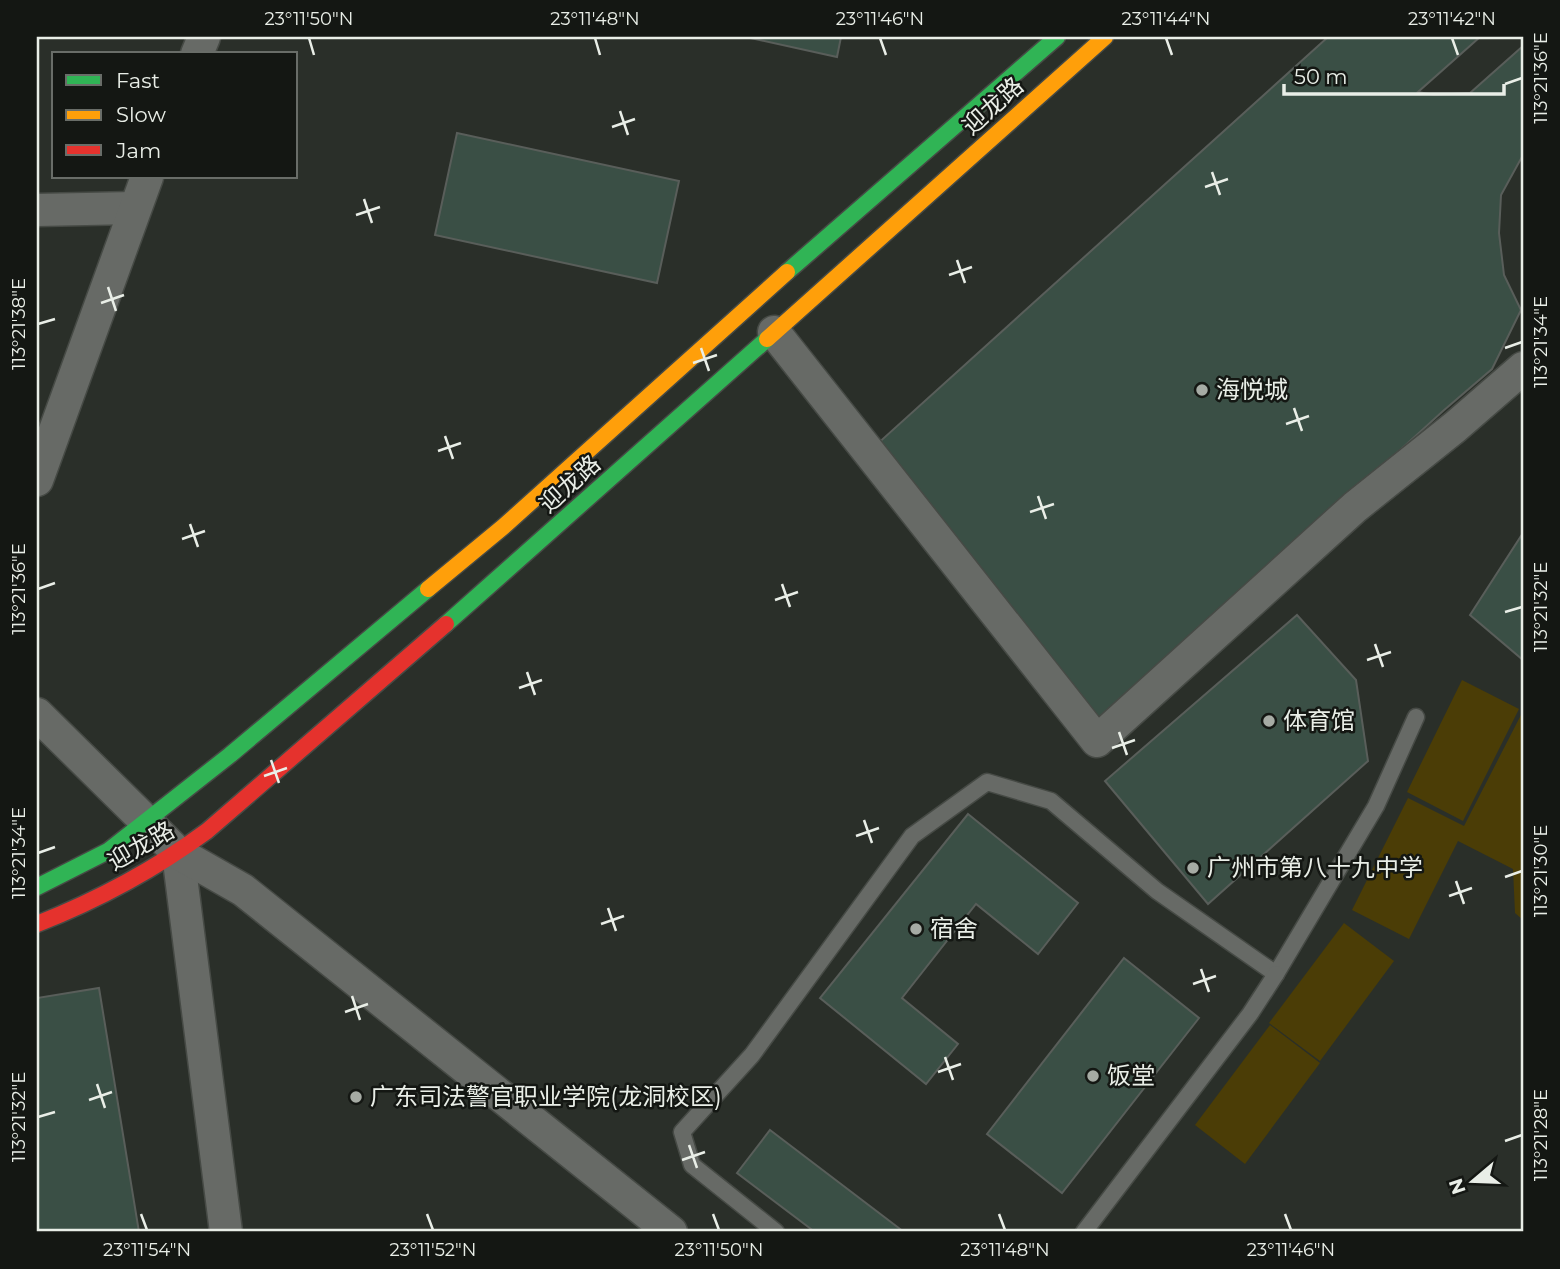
<svg xmlns="http://www.w3.org/2000/svg" width="1560" height="1269" viewBox="0 0 1560 1269" font-family="Montserrat,'Noto Sans SC',sans-serif">
	<style>
		.green { fill: #4b3d06 }
		.building { fill: #3a4f45; stroke: #595e5a; stroke-width: 2 }
		.lines { fill: none; stroke-linecap: round; stroke-linejoin: round }
		.lane-casing { stroke: #464a45; stroke-width: 19 }
		.street-casing { stroke: #464a45; stroke-width: 35 }
		.fast-casing { stroke: #464a45; stroke-width: 19 }
		.slow-casing { stroke: #464a45; stroke-width: 19 }
		.jam-casing { stroke: #464a45; stroke-width: 19 }
		.lane { stroke: #676a66; stroke-width: 16 }
		.street { stroke: #676a66; stroke-width: 32 }
		.fast { stroke: #30b455; stroke-width: 16 }
		.slow { stroke: #ff9f0a; stroke-width: 16 }
		.jam { stroke: #e5322d; stroke-width: 16 }
		.ticks { fill: none; stroke: #e9eee7; stroke-width: 2.5 }
		.poi-dot { fill: #a6aba4; stroke: #141713; stroke-width: 2.5 }
		.labels { text-anchor: middle; stroke-width: 5; stroke-linejoin: round; paint-order: stroke }
		.street-label { font-size: 24px; fill: #e9eee7; stroke: #141713 }
		.poi-label { font-size: 24px; fill: #e9eee7; stroke: #141713; text-anchor: start }
		.neatline { fill: none; stroke: #e9eee7; stroke-width: 2.5 }
		.ticks-label { font-size: 18px; text-anchor: middle; fill: #e9eee7 }
	</style>
	<rect width="100%" height="100%" fill="#2a2f29"/>
	<g class="green">
		<polygon points="1462,680 1519,709 1463,821 1407,792"/>
		<polygon points="1523,711 1523,920 1515,913 1513,869 1458,841 1409,939 1352,910 1408,798 1464,826"/>
		<polygon points="1344,923 1394,961 1320,1061 1269,1023"/>
		<polygon points="1270,1025 1320,1063 1245,1164 1195,1125"/>
	</g>
	<g class="building">
		<polygon points="746,37 841,37 837,57"/>
		<polygon points="1328,37 1480,37 1418,92 1434,95 1470,93 1523,46 1523,155 1501,195 1499,233 1504,275 1521,310 1492,369 1443,411 1098,725 875,446"/>
		<polygon points="457,133 679,181 657,283 435,235"/>
		<polygon points="1523,533 1523,660 1470,615"/>
		<polygon points="1297,615 1356,680 1368,761 1208,904 1105,781"/>
		<polygon points="968,814 1078,903 1038,954 976,904 902,998 958,1044 926,1084 820,998"/>
		<polygon points="1124,958 1199,1018 1062,1193 987,1134"/>
		<polygon points="99,988 139,1232 37,1232 37,998"/>
		<polygon points="770,1130 904,1232 815,1232 737,1173"/>
	</g>
	<g class="lines">
		<defs>
			<g id="lane">
				<polyline points="776,1232 692,1165 682,1132 752,1055 912,836 987,782 1051,801 1157,891 1276,974 1376,806 1416,717"/>
				<polyline points="1084,1232 1250,1014 1276,974"/>
			</g>
			<g id="street">
				<polyline points="197,54 204,37"/>
				<polyline points="37,210 134,208"/>
				<polyline points="774,332 1097,741 1355,507 1455,427 1523,368"/>
				<polyline points="37,480 147,177"/>
				<polyline points="37,714 178,853 226,1232"/>
				<polyline points="178,853 243,890 671,1232"/>
			</g>
			<g id="fast">
				<polyline points="787,272 1057,37"/>
				<polyline points="446,624 767,339"/>
				<polyline points="37,887 108,851 230,755 428,589"/>
			</g>
			<g id="slow">
				<polyline points="767,339 1105,37"/>
				<polyline points="428,589 503,527 787,272"/>
			</g>
			<path id="jam" d="M37,924c61,-24 117,-54 170,-93l239,-207"/>
		</defs>
		<use href="#lane" class="lane-casing"/>
		<use href="#street" class="street-casing"/>
		<use href="#fast" class="fast-casing"/>
		<use href="#slow" class="slow-casing"/>
		<use href="#jam" class="jam-casing"/>
		<use href="#lane" class="lane"/>
		<use href="#street" class="street"/>
		<use href="#fast" class="fast"/>
		<use href="#slow" class="slow"/>
		<use href="#jam" class="jam"/>
	</g>
	<path class="ticks" d="M309,38l5,17M595,38l5,17M880,38l6,17M1166,38l6,17M1452,38l6,17M1505,84l17,-6M620,111l8,24M612,127l23,-8M1212,172l8,23M1205,187l23,-8M364,199l8,24M356,215l24,-8M957,260l8,23M949,275l23,-8M108,287l8,24M101,303l23,-8M38,324l17,-5M701,348l8,23M1505,348l17,-6M693,363l24,-8M1294,408l8,23M1286,424l23,-8M445,436l8,23M438,451l23,-8M1038,496l8,23M1030,512l24,-8M190,524l8,23M182,539l23,-8M782,584l8,23M38,589l17,-6M775,600l23,-8M1505,612l17,-5M1375,644l8,23M1367,660l24,-8M527,672l8,23M519,688l23,-8M1119,732l8,23M1112,748l23,-8M271,760l8,23M264,776l23,-8M864,820l8,23M856,836l23,-8M38,853l17,-6M1505,877l17,-6M1456,881l8,23M1449,896l23,-8M608,908l8,23M601,924l23,-8M1201,969l8,23M1193,984l23,-8M352,996l8,24M345,1012l23,-8M945,1057l8,23M938,1072l23,-8M97,1084l8,24M89,1100l23,-8M38,1117l17,-5M1505,1141l17,-6M689,1145l8,23M682,1160l23,-8M141,1214l6,16M427,1214l6,16M713,1214l6,16M999,1214l6,16M1285,1214l6,16"/>
	<g class="poi-dot">
		<circle cx="1202" cy="390" r="7"/>
		<circle cx="1269" cy="721" r="7"/>
		<circle cx="1193" cy="868" r="7"/>
		<circle cx="916" cy="929" r="7"/>
		<circle cx="1093" cy="1076" r="7"/>
		<circle cx="356" cy="1097" r="7"/>
	</g>
	<g class="labels">
		<g class="street-label">
			<text transform="translate(993 106) rotate(-42)" y="8">迎龙路</text>
			<text transform="translate(570 484) rotate(-42)" y="8">迎龙路</text>
			<text transform="translate(141 846) rotate(-30)" y="8">迎龙路</text>
		</g>
		<g class="poi-label">
			<text x="1216" y="398">海悦城</text>
			<text x="1283" y="729">体育馆</text>
			<text x="1207" y="876">广州市第八十九中学</text>
			<text x="930" y="937">宿舍</text>
			<text x="1107" y="1084">饭堂</text>
			<text x="370" y="1105">广东司法警官职业学院(龙洞校区)</text>
		</g>
	</g>
	<rect width="1560" height="1269" fill="none" stroke="#141713" stroke-width="77"/>
	<rect x="52" y="52" width="245" height="126" fill="#141713" stroke="#696d68" stroke-width="2"/>
	<rect x="66" y="75" width="35" height="10" fill="#30b455" stroke="#696d68" stroke-width="2"/>
	<text x="116" y="88" font-size="21" fill="#e9eee7">Fast</text>
	<rect x="66" y="110" width="35" height="10" fill="#ff9f0a" stroke="#696d68" stroke-width="2"/>
	<text x="116" y="122" font-size="21" fill="#e9eee7">Slow</text>
	<rect x="66" y="145" width="35" height="10" fill="#e5322d" stroke="#696d68" stroke-width="2"/>
	<text x="116" y="158" font-size="21" fill="#e9eee7">Jam</text>
	<g transform="translate(1473 1181) rotate(251)" stroke="#141713" stroke-width="5" paint-order="stroke">
	<path d="M0-5L12 26L0 18L-12 26Z" fill="#e9eee7"/>
	<text y="-10" font-size="19" font-weight="bold" text-anchor="middle" fill="#e9eee7">N</text>
	</g>
	<path d="M1284 84v10h220v-10" fill="none" stroke="#e9eee7" stroke-width="3.5"/>
	<text x="1294" y="84" font-size="21" fill="#e9eee7" stroke="#141713" stroke-width="5" paint-order="stroke">50 m</text>
	<rect x="38" y="38" width="1484" height="1192" class="neatline"/>
	<g class="ticks-label">
		<text x="309" y="25">23°11'50"N</text>
		<text x="595" y="25">23°11'48"N</text>
		<text x="880" y="25">23°11'46"N</text>
		<text x="1166" y="25">23°11'44"N</text>
		<text x="1452" y="25">23°11'42"N</text>
		<text transform="translate(1541 78) rotate(-90)" y="6">113°21'36"E</text>
		<text transform="translate(19 324) rotate(-90)" y="6">113°21'38"E</text>
		<text transform="translate(1541 342) rotate(-90)" y="6">113°21'34"E</text>
		<text transform="translate(19 589) rotate(-90)" y="6">113°21'36"E</text>
		<text transform="translate(1541 607) rotate(-90)" y="6">113°21'32"E</text>
		<text transform="translate(19 853) rotate(-90)" y="6">113°21'34"E</text>
		<text transform="translate(1541 871) rotate(-90)" y="6">113°21'30"E</text>
		<text transform="translate(19 1117) rotate(-90)" y="6">113°21'32"E</text>
		<text transform="translate(1541 1135) rotate(-90)" y="6">113°21'28"E</text>
		<text x="147" y="1256">23°11'54"N</text>
		<text x="433" y="1256">23°11'52"N</text>
		<text x="719" y="1256">23°11'50"N</text>
		<text x="1005" y="1256">23°11'48"N</text>
		<text x="1291" y="1256">23°11'46"N</text>
	</g>
</svg>
